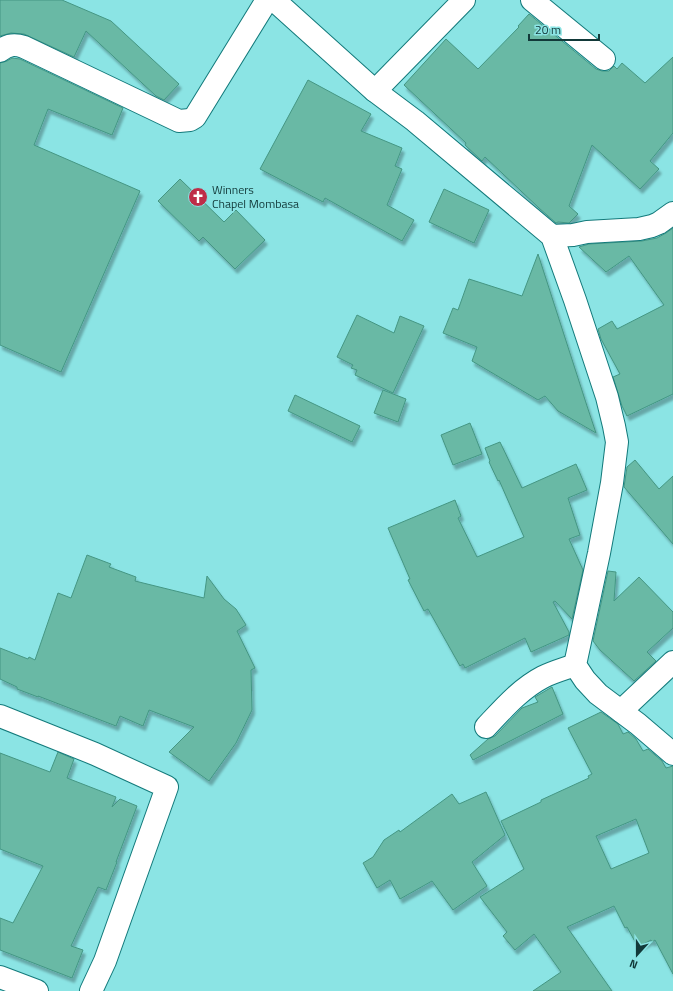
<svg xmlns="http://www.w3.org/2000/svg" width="673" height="991" viewBox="0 0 673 991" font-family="'Titillium Web',sans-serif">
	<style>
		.building { fill: #69b9a5; stroke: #449683; fill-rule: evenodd; filter: url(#shadow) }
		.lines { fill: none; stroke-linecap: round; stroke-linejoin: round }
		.minor-casing { stroke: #137a7b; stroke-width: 24 }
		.minor { stroke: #fff; stroke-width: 22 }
		.labels { text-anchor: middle; stroke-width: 3.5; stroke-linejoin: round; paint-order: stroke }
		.poi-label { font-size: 12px; fill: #123939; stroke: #8be4e4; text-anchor: start }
	</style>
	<defs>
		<filter id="shadow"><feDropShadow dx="2.5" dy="4.5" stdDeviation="1" flood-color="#0004"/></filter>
	</defs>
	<rect width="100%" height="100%" fill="#8be4e4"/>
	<g class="building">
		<polygon points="0,0 62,0 111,21 179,84 164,100 156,96 86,31 74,57 24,34 11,33 0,36"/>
		<polygon points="529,14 596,69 602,71 609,71 614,66 617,69 622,63 645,83 673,57 673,133 650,161 659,169 640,189 592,145 569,206 578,214 569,223 558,222 556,223 539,208 485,157 482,161 465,145 466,143 404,85 446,39 478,69 519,27 518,26"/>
		<polygon points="12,58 20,59 123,108 112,135 48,109 34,145 140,191 61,372 0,345 0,63 7,61"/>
		<polygon points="308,80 371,114 361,131 402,148 395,166 402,169 387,205 414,220 402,241 325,198 323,202 260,169"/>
		<polygon points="180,179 224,222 236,210 265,240 235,269 203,237 199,241 158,201"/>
		<polygon points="444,189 489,210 474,243 429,222"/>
		<polygon points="673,228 673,394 627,416 622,406 613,377 620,374 601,339 598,329 612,321 617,329 664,305 629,256 606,272 579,247 589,244 642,241 657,238 666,233"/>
		<polygon points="538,254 587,406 596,433 558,411 545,396 538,400 472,361 477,347 443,333 453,308 458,310 469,279 522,296"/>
		<polygon points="357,315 394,333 400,316 424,326 393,393 355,375 357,370 351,368 353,365 337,357"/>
		<polygon points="383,390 406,399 398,422 374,413"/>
		<polygon points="295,395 360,426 352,442 288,411"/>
		<polygon points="470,423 482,454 453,465 441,435"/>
		<polygon points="500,442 522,488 576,464 587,490 568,498 580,535 569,539 583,570 572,619 555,601 553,602 569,632 569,635 531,652 525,638 465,668 463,664 460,666 428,609 424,611 408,580 410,579 388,528 455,500 461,516 458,518 477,557 524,537 499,480 498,481 489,462 490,461 485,448"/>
		<polygon points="635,460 659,489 673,476 673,544 624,487 627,467"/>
		<polygon points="87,555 111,564 109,567 136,577 135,581 204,598 207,576 224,599 236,609 246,625 237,631 255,668 251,670 252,710 236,743 209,781 169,752 194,727 149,710 143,726 120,716 116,726 38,696 38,697 17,689 17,687 0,679 0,648 28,659 29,657 35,660 58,593 71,598"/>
		<polygon points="608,571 616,572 614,601 639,577 673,612 673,628 647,652 656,661 634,681 600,650 593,641"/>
		<polygon points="552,687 563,714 473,760 470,755 488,739 495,736 522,708 538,702 535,697"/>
		<path d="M601,712l17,12 5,10 5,-2 8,7 7,12 5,-2 14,12 4,7 7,-2v208l-18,-34 -3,2 -1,-2 -13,7 -11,-20 -2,1 -11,-22 -47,21 45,64h-79l28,-19 -27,-38 -19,16 -12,-14 4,-4 -27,-35 44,-28 -23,-48 40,-19v-2l48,-22 -1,-2 4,-2 -24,-46zM636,819l13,34 -38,16 -15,-33z"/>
		<polygon points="58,752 74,759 67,778 116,797 112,807 120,799 137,806 116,862 117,862 106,890 98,887 71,946 83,950 72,978 0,950 0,918 13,923 43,866 0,849 0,753 50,772"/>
		<polygon points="486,792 505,835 472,862 487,886 453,910 432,881 400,899 390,880 377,888 363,863 373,857 384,840 399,830 400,832 452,794 459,804"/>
	</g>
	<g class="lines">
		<defs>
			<g id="minor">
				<polyline points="274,0 375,91 415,121 552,236 575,300 607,397 614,426 617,442 612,483 599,553 575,665 585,680 598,694 638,724 673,754"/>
				<polyline points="532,0 604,59"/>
				<path d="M0,51c8,-7 15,-7 24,-4l155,74 11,-1 5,-3 72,-117"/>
				<polyline points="375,91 464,0"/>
				<polyline points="552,236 573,235 587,232 639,229 652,226 659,223 673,213"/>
				<polyline points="621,711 673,662"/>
				<polyline points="0,716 95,754 167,787 105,961 91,991"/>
				<path d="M486,727c17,-18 34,-38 57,-50 10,-5 21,-8 32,-12"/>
				<polyline points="0,977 37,991"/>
			</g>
		</defs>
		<use href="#minor" class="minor-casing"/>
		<use href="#minor" class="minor"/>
	</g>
	<defs>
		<symbol id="church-disc" viewBox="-11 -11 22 22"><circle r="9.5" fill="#be2d48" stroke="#8be4e4"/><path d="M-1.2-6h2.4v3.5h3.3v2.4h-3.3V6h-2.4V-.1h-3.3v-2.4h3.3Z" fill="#fff"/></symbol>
	</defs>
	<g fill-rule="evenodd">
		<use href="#church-disc" x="187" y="186" width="22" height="22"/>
	</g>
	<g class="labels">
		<g class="poi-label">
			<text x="212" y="194">Winners<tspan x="212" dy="14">Chapel Mombasa</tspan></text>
		</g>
	</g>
	<g transform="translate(637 955) rotate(201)" stroke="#8be4e4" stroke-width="3" paint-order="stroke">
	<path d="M0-3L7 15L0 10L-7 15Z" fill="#123939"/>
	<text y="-6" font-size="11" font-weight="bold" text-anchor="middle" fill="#123939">N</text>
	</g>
	<path d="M529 34v6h70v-6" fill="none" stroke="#123939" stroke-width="2"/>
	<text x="535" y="34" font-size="12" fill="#123939" stroke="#8be4e4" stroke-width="3" paint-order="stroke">20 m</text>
</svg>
